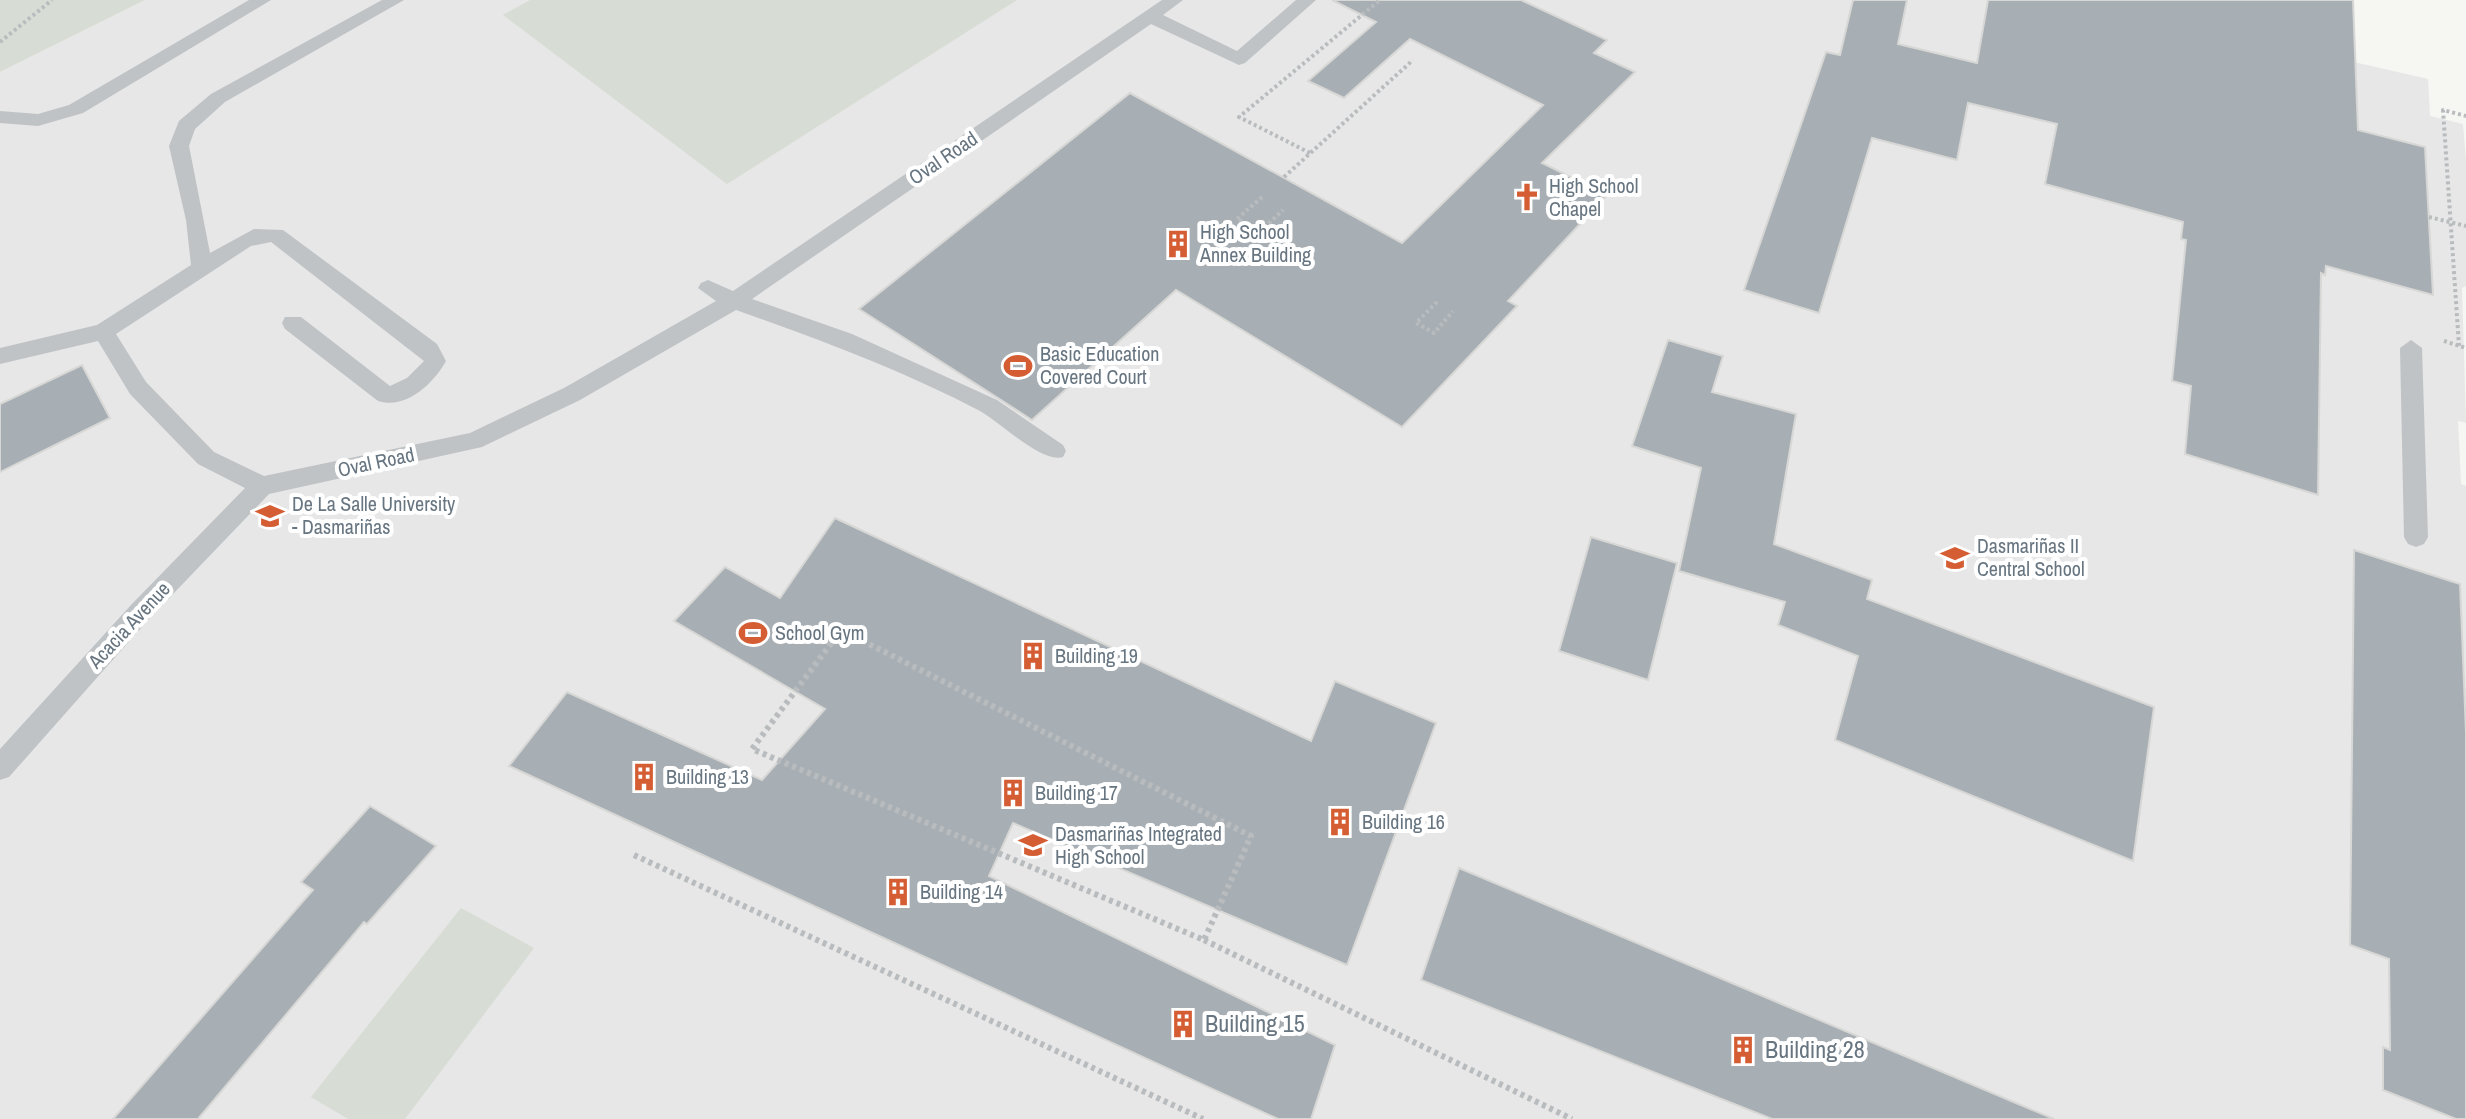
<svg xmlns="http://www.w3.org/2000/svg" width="2466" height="1119" viewBox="0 0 2466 1119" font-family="'Archivo Narrow',sans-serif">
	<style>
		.built { fill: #e6e7e6 }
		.green { fill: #d7dcd4 }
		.building { fill: #a8afb4; stroke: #d7d7d5; stroke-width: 2 }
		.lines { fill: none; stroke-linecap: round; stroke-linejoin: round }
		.path-far1 { stroke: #b9bcbe; stroke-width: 4; stroke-dasharray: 3 3; stroke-linecap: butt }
		.path { stroke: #b9bcbe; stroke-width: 6; stroke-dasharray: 4 4; stroke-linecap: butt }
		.service { fill: #bfc3c6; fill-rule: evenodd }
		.labels { text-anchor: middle; stroke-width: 8; stroke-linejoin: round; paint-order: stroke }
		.street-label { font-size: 20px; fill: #677581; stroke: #fff }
		.poi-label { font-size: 20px; fill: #677581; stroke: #fff; text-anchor: start }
		.near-poi-label { font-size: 24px; fill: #677581; stroke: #fff; text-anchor: start }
	</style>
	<rect width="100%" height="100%" fill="#f6f6f3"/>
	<polygon class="built" points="145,0 2082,0 2428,79 2430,116 2463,124 2466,161 2466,286 2462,288 2466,423 2458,421 2461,484 2466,486 2466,1119 0,1119 0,72"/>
	<g class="green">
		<polygon points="0,0 145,0 0,72"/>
		<polygon points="530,0 1017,0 727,184 503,15"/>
		<polygon points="461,908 534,948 405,1119 348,1119 311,1097"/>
	</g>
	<g class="building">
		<polygon points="1332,0 1521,0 1607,40 1594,53 1635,72 1542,163 1607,195 1508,301 1517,306 1402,427 1176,290 1032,420 859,309 1130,93 1402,243 1543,105 1410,39 1344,98 1308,81 1376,22"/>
		<polygon points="1853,0 1907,0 1898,44 1977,63 1988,0 2353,0 2358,130 2425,147 2433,295 2326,266 2325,275 2321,273 2318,495 2185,454 2191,386 2172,381 2186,240 2181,239 2183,222 2045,184 2057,124 1968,103 1957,160 1872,138 1819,313 1744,290 1826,52 1840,55"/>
		<polygon points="1668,340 1723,356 1712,392 1796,414 1774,544 1872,580 1867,599 2154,707 2133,861 1835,740 1858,656 1778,625 1785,602 1679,571 1701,468 1632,446"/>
		<polygon points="82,365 110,418 0,472 0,404"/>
		<polygon points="835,518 1311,741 1335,681 1436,723 1347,965 1013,823 989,876 1335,1045 1311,1119 1278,1119 509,766 567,692 762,780 825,709 674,621 725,567 780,598"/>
		<polygon points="1591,537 1677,563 1648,680 1559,651"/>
		<polygon points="2354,550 2460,584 2466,732 2466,1119 2456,1119 2383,1090 2383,1047 2390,1050 2389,959 2350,945"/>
		<polygon points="370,806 436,846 367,924 364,922 198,1119 113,1119 313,890 301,882"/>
		<polygon points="1459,868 2054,1119 1772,1119 1421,980"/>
	</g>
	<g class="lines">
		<g class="path-far1">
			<polyline points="0,42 52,0"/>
			<polyline points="1310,153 1239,117 1380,0"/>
			<polyline points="1284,177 1413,60"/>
			<polyline points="1262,197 1237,219 1260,232 1283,210"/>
			<polyline points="2429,217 2466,226"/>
			<polyline points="1437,302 1416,323 1434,333 1453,311"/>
			<polyline points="2444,341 2466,348"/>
			<polyline points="2459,346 2443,110 2466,116"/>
		</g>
		<g class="path">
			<polygon points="841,630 1251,836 1204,940 752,749"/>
			<polyline points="634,855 1203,1119"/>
			<polyline points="1204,940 1572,1119"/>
		</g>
		<g class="service">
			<polygon points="249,0 271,0 83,113 38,126 0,123 0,111 38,114 69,105"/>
			<path d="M382,0h22l-179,102 -30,27 -6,17 21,107 44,-24 29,1 154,114 9,17c-12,22 -40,49 -68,40l-93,-72 -3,-6 3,-6h16l89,69 17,-8 17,-17 -153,-119 -20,4 -135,88 30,48 68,70 50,24 206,-43 94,-45 152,-87 -18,-13 3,-5 7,-3 25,11 429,-291h21l-20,15 74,36 59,-51h20l-71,63 -6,2 -88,-41 -399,275 100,35 145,66 66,45 3,6 -3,6c-21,7 -63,-35 -83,-46 -78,-41 -162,-72 -244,-101l-156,90 -98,47 -213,47 -120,125 -140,158 -9,3v-31l131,-144 114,-117 -47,-24 -68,-70 -32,-53 -98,23v-16l97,-23 94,-60 -5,-45 -17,-74 10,-25 32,-27z"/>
			<polygon points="2411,340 2422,348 2428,537 2424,544 2416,547 2408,544 2404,537 2400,348"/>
		</g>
	</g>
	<defs>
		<symbol id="church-bare" viewBox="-9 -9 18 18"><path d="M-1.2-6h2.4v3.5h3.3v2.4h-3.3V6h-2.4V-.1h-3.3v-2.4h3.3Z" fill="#d55d33" stroke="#fff" stroke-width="2.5" paint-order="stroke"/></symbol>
		<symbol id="building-bare" viewBox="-9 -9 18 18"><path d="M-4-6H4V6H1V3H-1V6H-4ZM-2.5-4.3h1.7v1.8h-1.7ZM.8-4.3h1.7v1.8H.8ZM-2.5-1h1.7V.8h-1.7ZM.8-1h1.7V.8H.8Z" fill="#d55d33" stroke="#fff" stroke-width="2.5" paint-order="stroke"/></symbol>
		<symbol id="stadium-bare" viewBox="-9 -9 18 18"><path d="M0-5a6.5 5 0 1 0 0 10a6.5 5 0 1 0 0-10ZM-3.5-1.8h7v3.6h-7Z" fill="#d55d33" stroke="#fff" stroke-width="2.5" paint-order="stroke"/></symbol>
		<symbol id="university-bare" viewBox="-9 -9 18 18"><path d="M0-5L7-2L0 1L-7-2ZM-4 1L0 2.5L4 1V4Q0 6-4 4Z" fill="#d55d33" stroke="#fff" stroke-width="2.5" paint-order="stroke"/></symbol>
		<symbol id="school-bare" viewBox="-9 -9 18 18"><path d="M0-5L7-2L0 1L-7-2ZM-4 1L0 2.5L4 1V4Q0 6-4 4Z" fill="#d55d33" stroke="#fff" stroke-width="2.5" paint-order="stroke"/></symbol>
	</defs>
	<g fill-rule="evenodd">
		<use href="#church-bare" x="1507" y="177" width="40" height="40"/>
		<use href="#building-bare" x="1158" y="224" width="40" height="40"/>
		<use href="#stadium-bare" x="998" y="346" width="40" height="40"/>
		<use href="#university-bare" x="250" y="496" width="40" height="40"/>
		<use href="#school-bare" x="1935" y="538" width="40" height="40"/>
		<use href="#stadium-bare" x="733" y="613" width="40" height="40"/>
		<use href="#building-bare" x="1013" y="636" width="40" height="40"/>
		<use href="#building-bare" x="624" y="757" width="40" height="40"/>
		<use href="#building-bare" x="993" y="773" width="40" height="40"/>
		<use href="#building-bare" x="1320" y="802" width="40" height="40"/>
		<use href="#school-bare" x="1013" y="825" width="40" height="40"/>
		<use href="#building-bare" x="878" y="872" width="40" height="40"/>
		<use href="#building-bare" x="1163" y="1004" width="40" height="40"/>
		<use href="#building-bare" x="1723" y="1030" width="40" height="40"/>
	</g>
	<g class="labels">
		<g class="street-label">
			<text transform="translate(943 158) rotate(-34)" y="7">Oval Road</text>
			<text transform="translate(376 462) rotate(-12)" y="7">Oval Road</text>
			<text transform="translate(129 625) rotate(-47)" y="7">Acacia Avenue</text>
		</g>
		<g class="poi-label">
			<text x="1549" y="193">High School<tspan x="1549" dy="23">Chapel</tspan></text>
			<text x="1200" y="239">High School<tspan x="1200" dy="23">Annex Building</tspan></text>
			<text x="1040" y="361">Basic Education<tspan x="1040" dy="23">Covered Court</tspan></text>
			<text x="292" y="511">De La Salle University<tspan x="292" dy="23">- Dasmariñas</tspan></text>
			<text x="1977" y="553">Dasmariñas II<tspan x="1977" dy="23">Central School</tspan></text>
			<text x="775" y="640">School Gym</text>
			<text x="1055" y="663">Building 19</text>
			<text x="666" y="784">Building 13</text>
			<text x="1035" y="800">Building 17</text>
			<text x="1362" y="829">Building 16</text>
			<text x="1055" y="841">Dasmariñas Integrated<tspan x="1055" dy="23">High School</tspan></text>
			<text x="920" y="899">Building 14</text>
		</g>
		<g class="near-poi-label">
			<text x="1205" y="1032">Building 15</text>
			<text x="1765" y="1058">Building 28</text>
		</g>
	</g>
</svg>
